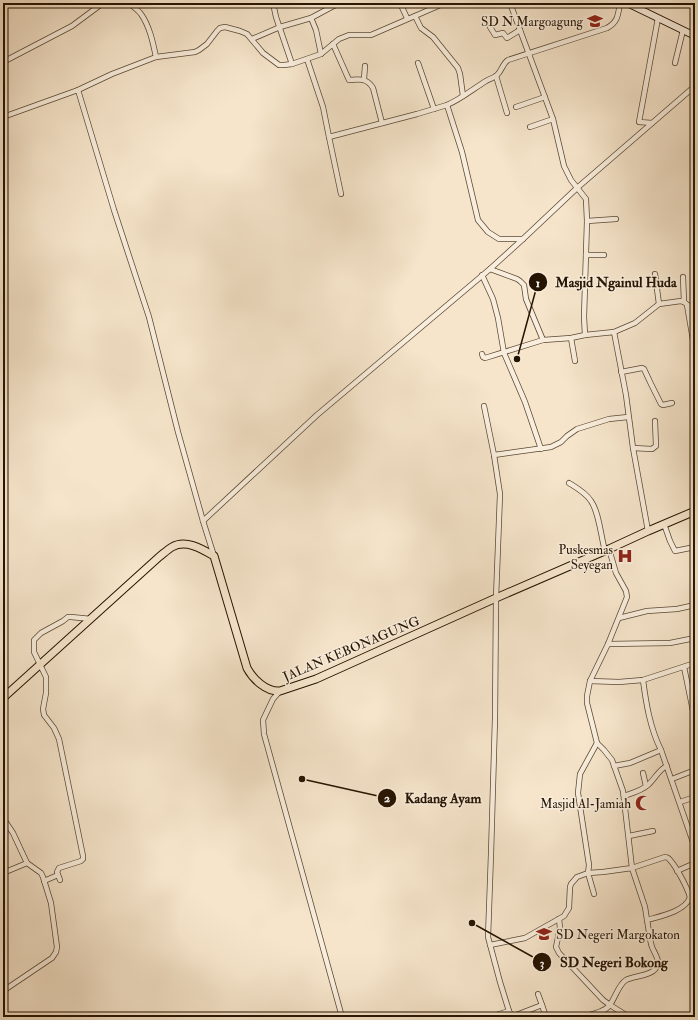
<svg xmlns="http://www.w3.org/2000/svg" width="698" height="1020" viewBox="0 0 698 1020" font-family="'IM FELL Double Pica',serif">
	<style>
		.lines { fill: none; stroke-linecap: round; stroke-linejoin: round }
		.street-casing { stroke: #594834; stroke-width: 6 }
		.secondary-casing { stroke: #251301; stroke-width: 8 }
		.primary-casing { stroke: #251301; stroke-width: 9 }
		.street { stroke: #f9eedd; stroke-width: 4.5 }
		.secondary { stroke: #f9eedd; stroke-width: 6 }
		.primary { stroke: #f6e5cb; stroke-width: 7 }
		.labels { text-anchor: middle; stroke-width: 3; stroke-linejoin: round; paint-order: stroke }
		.poi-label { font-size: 13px; fill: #251301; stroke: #f9eedd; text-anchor: end }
		.street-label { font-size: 13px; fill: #251301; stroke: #f9eedd }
		.leader { fill: none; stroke: #251301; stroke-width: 1.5 }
		.callout-dot { fill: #251301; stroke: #f9eedd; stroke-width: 1.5 }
		.mark-label { font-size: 12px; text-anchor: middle; font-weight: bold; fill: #fff }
		.callout-label { font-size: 14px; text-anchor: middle; font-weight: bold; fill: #251301; stroke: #f9eedd; stroke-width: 3; stroke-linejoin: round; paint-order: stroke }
	</style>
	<rect width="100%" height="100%" fill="#f6e5cb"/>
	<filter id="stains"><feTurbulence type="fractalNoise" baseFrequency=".005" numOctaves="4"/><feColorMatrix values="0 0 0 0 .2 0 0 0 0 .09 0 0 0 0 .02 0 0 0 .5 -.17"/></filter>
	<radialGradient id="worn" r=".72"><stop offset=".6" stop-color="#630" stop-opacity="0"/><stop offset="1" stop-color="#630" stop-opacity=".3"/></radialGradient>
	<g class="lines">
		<defs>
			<g id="street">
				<path d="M129,3c4,4 9,7 12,11 9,13 12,29 15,43"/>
				<polyline points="273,3 276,17 292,64"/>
				<polyline points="400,3 407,18"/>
				<polyline points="510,3 553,119 564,166 571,180 586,199 587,221 584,317 585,335 614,332 626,395 633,448 648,531"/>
				<polyline points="415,16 421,28 433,37 458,68 460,74 463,96"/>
				<polyline points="311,18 316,30 321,54"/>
				<polyline points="490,27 495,35 503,33 507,38 520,30"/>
				<polyline points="252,39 280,27 311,18 339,3"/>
				<path d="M333,44l16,36c10,-1 18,-2 24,8l9,35"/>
				<polyline points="307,59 323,107 329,137 417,114 447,105 462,152 478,220 488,232 499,239 523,239"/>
				<polyline points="3,62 72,26 103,3"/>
				<polyline points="418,63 434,109"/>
				<polyline points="675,63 683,30"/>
				<polyline points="496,76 507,113"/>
				<polyline points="364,79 365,66"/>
				<polyline points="78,90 112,74 156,57 195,52 199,50 207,44 217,31 220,28 225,27 240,31 247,34 263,53 279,65 284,65 292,64 321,54 339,39 349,35 371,35 445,3"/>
				<path d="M447,105c14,-6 26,-16 39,-24 3,-2 8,-3 11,-6 5,-4 5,-11 11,-15l99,-32c11,-6 11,-13 13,-25"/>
				<polyline points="516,107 545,97"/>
				<polyline points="3,117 78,90 114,210 149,317 178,432 203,521 214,556"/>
				<polyline points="652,123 639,122 658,18"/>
				<polyline points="530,127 553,119"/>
				<polyline points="329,137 341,194"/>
				<polyline points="587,221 616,219"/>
				<polyline points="586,255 604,255"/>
				<polyline points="490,269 517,279 520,281 524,285 526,299 543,340 571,338 585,335"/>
				<polyline points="655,274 659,304"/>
				<polyline points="482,275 493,299 498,318 504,353 525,402 541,449"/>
				<polyline points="683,277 684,302"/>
				<polyline points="687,305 693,340"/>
				<polyline points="614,332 635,323 659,304 681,301 684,302 689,306 695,305"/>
				<polyline points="571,338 575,361"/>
				<polyline points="482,354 483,357 485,358 543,340"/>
				<polyline points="621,372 642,368 644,369 651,384 661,404 663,405 672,403"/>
				<polyline points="484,406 494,455 500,494 496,598 495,718 491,854 488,937 500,982 509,1011 512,1017"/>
				<polyline points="633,448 652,449 656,446 655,421"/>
				<polyline points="494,455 551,447 561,442 567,436 577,429 609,419 628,417"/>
				<path d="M569,483c8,5 17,10 22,18 8,11 10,36 14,50"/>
				<polyline points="203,521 317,415 490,269 523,239 577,188 695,86"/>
				<polyline points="664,524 670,541 675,551 695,547"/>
				<polyline points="619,618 647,611 677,609 695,605"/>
				<polyline points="608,644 670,643 695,638"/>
				<polyline points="684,667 693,711 695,713"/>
				<path d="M643,680c3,23 7,48 18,70l34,98"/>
				<polyline points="590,681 619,682 643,680 695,663"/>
				<polyline points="280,691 273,699 263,720 264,734 342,1017"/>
				<polyline points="614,766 630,763 661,750"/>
				<polyline points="643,773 646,786"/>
				<polyline points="672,779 695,770"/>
				<path d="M624,796c8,-3 17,-5 24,-11 7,-6 11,-16 19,-19"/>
				<polyline points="680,802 695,797"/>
				<polyline points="3,818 13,833 27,863 41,873 43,877 51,903 57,947 56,952 52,958 3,991"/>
				<polyline points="629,836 653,831"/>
				<polyline points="677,871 695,863"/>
				<polyline points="3,873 27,863"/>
				<polyline points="60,880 57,872 59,868 81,861 83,859 83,856 59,739 54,728 44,715 43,709 46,693 46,677 34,652 34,640 41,633 63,621 68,617 71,617 91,619"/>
				<polyline points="44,881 58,875"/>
				<path d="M594,894l-6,-21 15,-1 29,-4 33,-11c3,1 3,0 5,3 7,8 17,27 20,37 -4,14 -29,19 -43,23l-2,-13 -13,-39 -9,-77 -11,-31 -8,-10 -7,-7"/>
				<polyline points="559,919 560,928 556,947 559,953 603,1000 610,1005 629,1017"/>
				<polyline points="490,945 525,938 564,916 569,908 570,887 571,884 577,877 588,873 589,865 578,793 580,774 597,743 587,703 587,696 590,681 608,644 627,597 626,591 616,573 609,549"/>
				<polyline points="538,994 542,1005"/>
				<polyline points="490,1017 509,1011"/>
				<polyline points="511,1017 542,1005 546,1017"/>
				<path d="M581,1017c8,-2 22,-4 28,-11 6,-7 9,-21 17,-26 9,-5 28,-3 32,-16 1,-5 -4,-12 -6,-17 -3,-9 -3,-18 -5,-27"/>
			</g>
			<polyline id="secondary" points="627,3 695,36"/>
			<path id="primary" d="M3,698l156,-141c4,-3 8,-7 13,-10 14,-8 30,2 42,9l33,112c6,11 19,24 33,23l36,-12 180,-81 113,-49 39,-18 47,-20"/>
		</defs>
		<use href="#street" class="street-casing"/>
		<use href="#secondary" class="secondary-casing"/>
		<use href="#primary" class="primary-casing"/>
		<use href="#street" class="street"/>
		<use href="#secondary" class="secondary"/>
		<use href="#primary" class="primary"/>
	</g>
	<defs>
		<symbol id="school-bare" viewBox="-9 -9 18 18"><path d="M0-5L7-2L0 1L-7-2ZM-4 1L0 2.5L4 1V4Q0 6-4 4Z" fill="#8f2418" stroke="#f9eedd" stroke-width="2.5" paint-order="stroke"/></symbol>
		<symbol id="hospital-bare" viewBox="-9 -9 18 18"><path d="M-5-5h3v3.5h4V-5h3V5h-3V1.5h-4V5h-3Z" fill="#8f2418" stroke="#f9eedd" stroke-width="2.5" paint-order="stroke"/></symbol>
		<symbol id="mosque-bare" viewBox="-9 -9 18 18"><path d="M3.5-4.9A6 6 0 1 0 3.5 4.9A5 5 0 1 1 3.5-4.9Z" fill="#8f2418" stroke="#f9eedd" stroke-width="2.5" paint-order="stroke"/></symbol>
	</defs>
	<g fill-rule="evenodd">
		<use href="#school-bare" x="584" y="10" width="22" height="22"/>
		<use href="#hospital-bare" x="614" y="545" width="22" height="22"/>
		<use href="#mosque-bare" x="632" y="792" width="22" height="22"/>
		<use href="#school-bare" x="533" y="923" width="22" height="22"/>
	</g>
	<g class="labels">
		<g class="poi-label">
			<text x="583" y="26">SD N Margoagung</text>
			<text x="613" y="554">Puskesmas<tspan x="613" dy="15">Seyegan</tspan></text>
			<text x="631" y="808">Masjid Al-Jamiah</text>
			<text x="556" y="939" text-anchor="start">SD Negeri Margokaton</text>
		</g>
		<g class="street-label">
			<text transform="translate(351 648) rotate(-23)" y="5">JALAN KEBONAGUNG</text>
		</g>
	</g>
	<path class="leader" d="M517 359L538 282M302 779L387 798M472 923L542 962"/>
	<g class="callout-dot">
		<circle cx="517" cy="359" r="4"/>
		<circle cx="302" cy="779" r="4"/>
		<circle cx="472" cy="923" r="4"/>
		<circle cx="538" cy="282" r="10"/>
		<circle cx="387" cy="798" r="10"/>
		<circle cx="542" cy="962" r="10"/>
	</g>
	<g class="mark-label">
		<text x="538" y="287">1</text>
		<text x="387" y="802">2</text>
		<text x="542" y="967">3</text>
	</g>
	<g class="callout-label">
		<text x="616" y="287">Masjid Ngainul Huda</text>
		<text x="443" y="803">Kadang Ayam</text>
		<text x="614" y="967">SD Negeri Bokong</text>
	</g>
	<rect width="698" height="1020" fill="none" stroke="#f6e5cb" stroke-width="16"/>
	<rect x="4" y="4" width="690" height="1012" fill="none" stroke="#251301" stroke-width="2"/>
	<rect x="8" y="8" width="682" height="1004" fill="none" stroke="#251301"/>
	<rect width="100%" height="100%" filter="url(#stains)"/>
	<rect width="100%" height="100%" fill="url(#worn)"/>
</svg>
